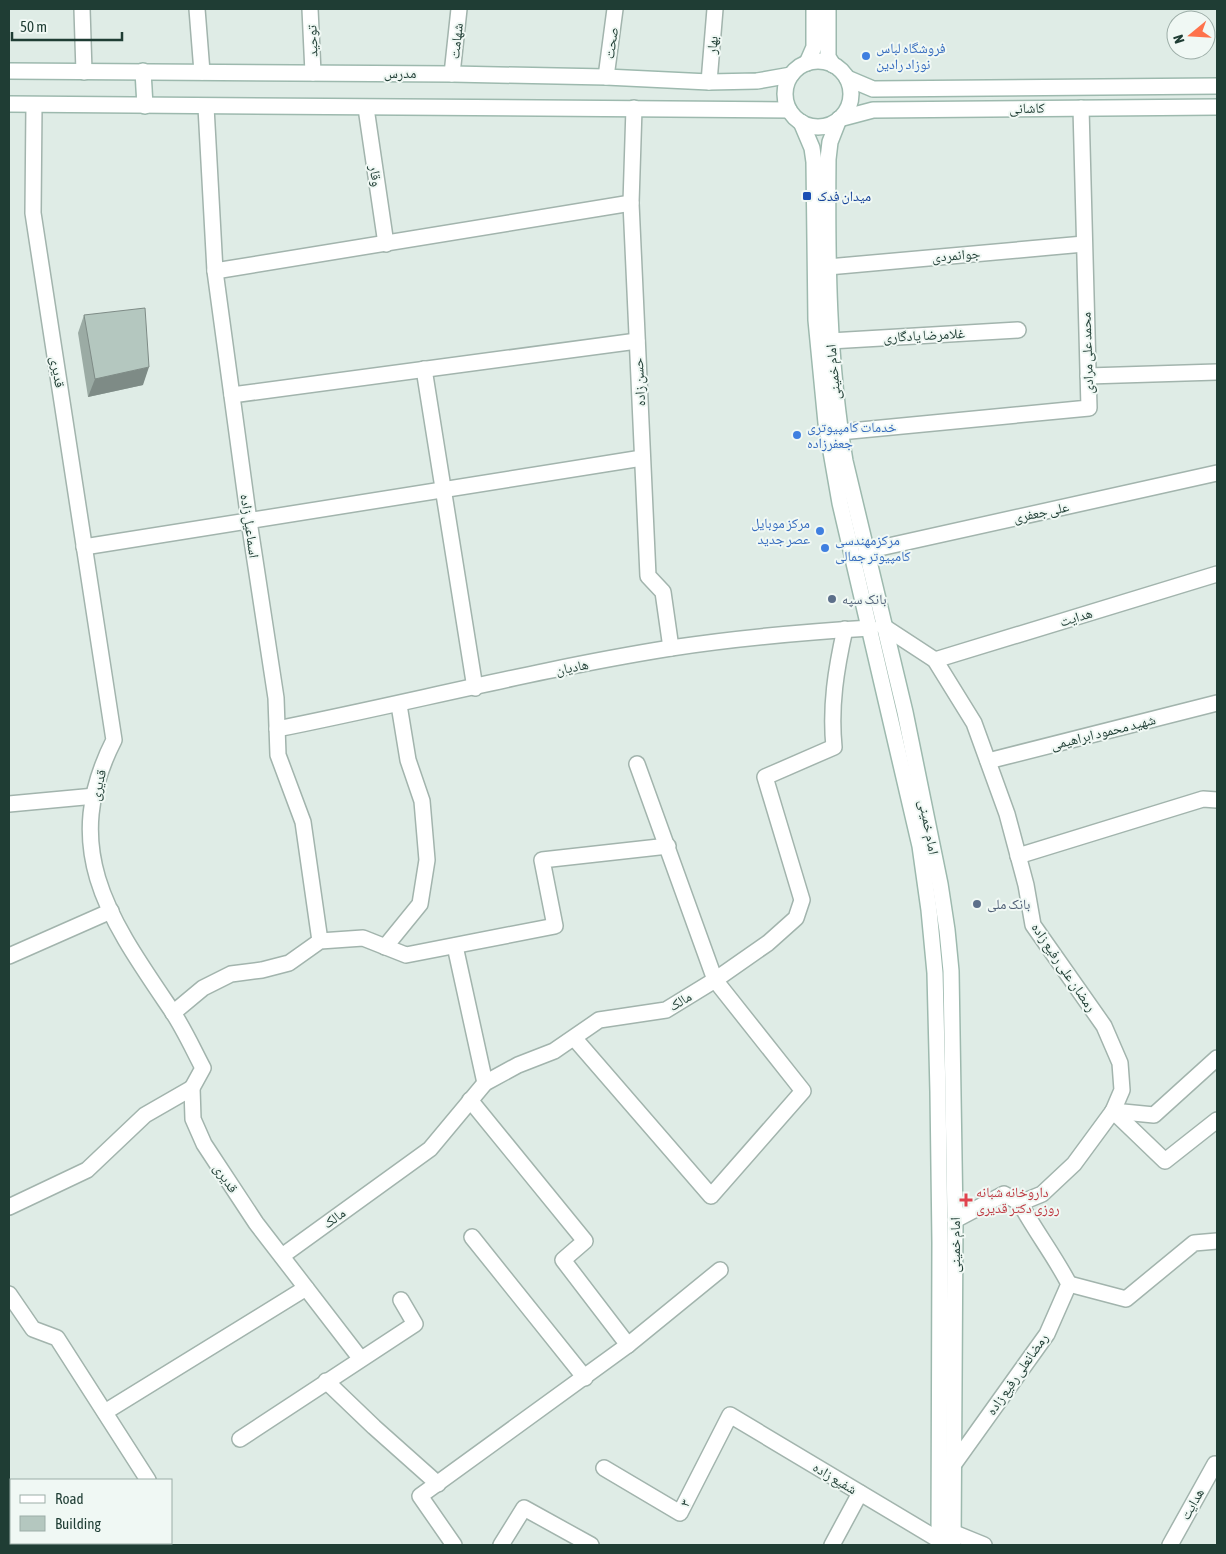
<svg xmlns="http://www.w3.org/2000/svg" width="1226" height="1554" viewBox="0 0 1226 1554" font-family="'Asap Condensed','Noto Naskh Arabic',sans-serif">
	<style>
		.lines { fill: none; stroke-linecap: round; stroke-linejoin: round }
		.street-casing { stroke: #a2b4ad; stroke-width: 18 }
		.secondary-casing { stroke: #9db9ae; stroke-width: 18 }
		.street { stroke: #fff; stroke-width: 15 }
		.secondary { stroke: #fff; stroke-width: 15 }
		.wall { fill: #9baba4 }
		.shaded-wall { fill: #7e8b86 }
		.building { fill: #b4c7bf; stroke: #7e8b86 }
		.shop-dot { fill: #3f7fe0; stroke: #f0f8f4; stroke-width: 2 }
		.transit-dot { fill: #1a4fb4; stroke: #f0f8f4; stroke-width: 2 }
		.service-dot { fill: #5c6f8a; stroke: #f0f8f4; stroke-width: 2 }
		.health-dot { fill: #e0444e; stroke: #f0f8f4; stroke-width: 2 }
		.labels { text-anchor: middle; stroke-width: 4; stroke-linejoin: round; paint-order: stroke }
		.street-label { font-size: 14px; fill: #1f3d34; stroke: #f0f8f4 }
		.shop-label { font-size: 14px; fill: #366cbe; stroke: #f0f8f4; text-anchor: start }
		.transit-label { font-size: 14px; fill: #164399; stroke: #f0f8f4; text-anchor: start }
		.service-label { font-size: 14px; fill: #4e5e75; stroke: #f0f8f4; text-anchor: start }
		.health-label { font-size: 14px; fill: #be3a42; stroke: #f0f8f4; text-anchor: start }
	</style>
	<rect width="100%" height="100%" fill="#dfece6"/>
	<g class="lines">
		<defs>
			<g id="street">
				<polyline points="82,9 84,72"/>
				<polyline points="197,9 202,72"/>
				<polyline points="310,9 313,73"/>
				<polyline points="452,74 459,9"/>
				<polyline points="606,77 615,9"/>
				<polyline points="709,82 715,9"/>
				<path d="M34,105l-1,108 81,527c-56,110 -3,181 58,271 12,18 21,38 31,57l-11,20 1,31 11,25 52,79 104,135"/>
				<polyline points="206,107 215,271 249,521 276,698 278,755 303,822 320,941"/>
				<polyline points="366,108 386,244"/>
				<polyline points="634,108 631,203 648,576 663,592 671,648"/>
				<polyline points="828,267 1084,244"/>
				<polyline points="215,271 631,203"/>
				<polyline points="830,341 1018,330"/>
				<polyline points="424,369 475,688"/>
				<polyline points="1088,376 1217,372"/>
				<polyline points="232,395 637,341"/>
				<polyline points="840,432 1089,408 1081,108"/>
				<polyline points="84,547 642,458"/>
				<polyline points="866,551 1217,473"/>
				<polyline points="883,626 935,660 974,723 1007,814 1026,885 1033,925 1104,1026 1120,1063 1122,1090 1113,1111 1074,1164 1042,1194 1020,1203 1004,1194 955,1220"/>
				<polyline points="935,660 1217,574"/>
				<path d="M277,729c131,-26 262,-60 394,-81 66,-10 133,-16 200,-20"/>
				<polyline points="988,761 1217,703"/>
				<polyline points="9,804 95,796"/>
				<polyline points="1018,856 1203,799 1217,800"/>
				<polyline points="455,946 485,1083"/>
				<polyline points="385,947 420,904 427,860 422,801 408,760 399,705"/>
				<polyline points="9,956 111,911"/>
				<polyline points="173,1013 203,988 231,974 262,970 289,963 320,941 363,938 406,955 555,926 542,860 668,846"/>
				<polyline points="575,1039 711,1196 803,1091 715,980 637,764"/>
				<polyline points="470,1100 585,1241 563,1260 628,1345 720,1270"/>
				<polyline points="1113,1111 1165,1161 1217,1120"/>
				<polyline points="1113,1111 1154,1115 1217,1058"/>
				<polyline points="9,1207 87,1170 145,1115 192,1088"/>
				<polyline points="472,1237 585,1378"/>
				<path d="M282,1256l148,-107 55,-66 33,-18 36,-14 45,-31 67,-10 49,-30 53,-37 28,-25 6,-18 -37,-123 69,-30c-4,-41 2,-78 11,-118"/>
				<polyline points="1069,1284 1126,1299 1194,1243 1217,1241"/>
				<polyline points="9,1294 33,1329 57,1338 148,1480"/>
				<polyline points="326,1381 374,1427 438,1484"/>
				<polyline points="105,1412 306,1288"/>
				<polyline points="240,1439 415,1324 401,1300"/>
				<path d="M954,1464l93,-130 22,-50c-15,-29 -34,-53 -49,-81"/>
				<polyline points="604,1468 680,1513 730,1415 939,1540"/>
				<polyline points="952,1532 984,1545"/>
				<polyline points="9,1538 12,1545"/>
				<polyline points="119,1545 119,1543"/>
				<polyline points="454,1545 420,1496 628,1345"/>
				<polyline points="501,1545 524,1508 591,1545"/>
				<polyline points="832,1545 860,1493"/>
				<polyline points="1170,1545 1215,1464"/>
			</g>
			<g id="secondary">
				<polyline points="828,9 828,57 833,65"/>
				<circle cx="818" cy="94" r="33"/>
				<polyline points="807,63 814,47 814,9"/>
				<polyline points="9,71 452,74 606,77 709,82 757,81 791,75"/>
				<polyline points="143,71 145,106"/>
				<polyline points="847,78 873,89 1217,86"/>
				<polyline points="9,104 789,110"/>
				<path d="M839,119l-9,23 -2,17c-1,101 0,202 17,302l60,251 35,172 7,46 4,41 4,249 -2,325"/>
				<polyline points="839,119 873,110 1217,107"/>
				<polyline points="801,122 812,148 814,162 816,320 826,423 840,503 920,846 929,910 935,973 938,1092 940,1243 939,1545"/>
			</g>
		</defs>
		<use href="#street" class="street-casing"/>
		<use href="#secondary" class="secondary-casing"/>
		<use href="#street" class="street"/>
		<use href="#secondary" class="secondary"/>
	</g>
	<polygon class="wall" points="84,315 143,385 88,397 78,333"/>
	<polygon class="shaded-wall" points="149,367 143,385 88,397 95,379"/>
	<polygon class="building" points="145,308 149,367 95,379 84,315"/>
	<g class="shop-dot">
		<circle cx="866" cy="56" r="5"/>
		<circle cx="797" cy="435" r="5"/>
		<circle cx="820" cy="531" r="5"/>
		<circle cx="825" cy="548" r="5"/>
	</g>
	<rect class="transit-dot" x="802" y="191" width="10" height="10" rx="2.5"/>
	<g class="service-dot">
		<circle cx="832" cy="599" r="5"/>
		<circle cx="977" cy="904" r="5"/>
	</g>
	<path class="health-dot" d="M963.5 1192.5h5v5h5v5h-5v5h-5v-5h-5v-5h5z"/>
	<g class="labels">
		<g class="street-label">
			<text transform="translate(312 41) rotate(-92)" y="5">توحید</text>
			<text transform="translate(456 41) rotate(-84)" y="5">شهامت</text>
			<text transform="translate(611 43) rotate(-82)" y="5">صحت</text>
			<text transform="translate(712 45) rotate(-85)" y="5">بهار</text>
			<text x="400" y="78">مدرس</text>
			<text transform="translate(1027 108) rotate(-1)" y="5">کاشانی</text>
			<text transform="translate(376 176) rotate(82)" y="5">وقار</text>
			<text transform="translate(956 255) rotate(-5)" y="5">جوانمردی</text>
			<text transform="translate(924 335) rotate(-3)" y="5">غلامرضا یادگاری</text>
			<text transform="translate(1087 353) rotate(-92)" y="5">محمد علی مرادی</text>
			<text transform="translate(58 372) rotate(81)" y="5">قدیری</text>
			<text transform="translate(833 372) rotate(-95)" y="5">امام خمینی</text>
			<text transform="translate(639 382) rotate(-93)" y="5">حسن زاده</text>
			<text transform="translate(1041 512) rotate(-12)" y="5">علی جعفری</text>
			<text transform="translate(250 526) rotate(82)" y="5">اسماعیل زاده</text>
			<text transform="translate(1076 617) rotate(-17)" y="5">هدایت</text>
			<text transform="translate(572 667) rotate(-11)" y="5">هادیان</text>
			<text transform="translate(1103 732) rotate(-14)" y="5">شهید محمود ابراهیمی</text>
			<text transform="translate(98 785) rotate(-77)" y="5">قدیری</text>
			<text transform="translate(929 827) rotate(79)" y="5">امام خمینی</text>
			<text transform="translate(1064 967) rotate(56)" y="5">رمضان علی رفیع زاده</text>
			<text transform="translate(680 1001) rotate(-31)" y="5">مالک</text>
			<text transform="translate(226 1178) rotate(56)" y="5">قدیری</text>
			<text transform="translate(334 1218) rotate(-36)" y="5">مالک</text>
			<text transform="translate(955 1245) rotate(-90)" y="5">امام خمینی</text>
			<text transform="translate(1017 1374) rotate(-55)" y="5">رمضانعلی رفیع زاده</text>
			<text transform="translate(835 1478) rotate(31)" y="5">شفیع زاده</text>
			<text transform="translate(685 1503) rotate(-63)" y="5">۳</text>
			<text transform="translate(1192 1504) rotate(-61)" y="5">هدایت</text>
		</g>
		<g class="shop-label">
			<text x="876" y="53">فروشگاه لباس<tspan x="876" dy="16">نوزاد رادین</tspan></text>
			<text x="807" y="432">خدمات کامپیوتری<tspan x="807" dy="16">جعفرزاده</tspan></text>
			<text x="810" y="528" text-anchor="end">مرکز موبایل<tspan x="810" dy="16">عصر جدید</tspan></text>
			<text x="835" y="545">مرکزمهندسی<tspan x="835" dy="16">کامپیوتر جمالی</tspan></text>
		</g>
		<g class="transit-label">
			<text x="817" y="201">میدان فدک</text>
		</g>
		<g class="service-label">
			<text x="842" y="604">بانک سپه</text>
			<text x="987" y="909">بانک ملی</text>
		</g>
		<g class="health-label">
			<text x="976" y="1197">داروخانه شبانه<tspan x="976" dy="16">روزی دکتر قدیری</tspan></text>
		</g>
	</g>
	<rect width="1226" height="1554" fill="none" stroke="#1f3d34" stroke-width="20"/>
	<rect x="10" y="1479" width="162" height="65" fill="#f0f8f4" stroke="#9cada7"/>
	<rect x="20" y="1495" width="25" height="8" fill="#ffffff" stroke="#9cada7"/>
	<text x="55" y="1504" font-size="15" fill="#1f3d34">Road</text>
	<rect x="20" y="1516" width="25" height="15" fill="#b4c7bf" stroke="#9cada7"/>
	<text x="55" y="1529" font-size="15" fill="#1f3d34">Building</text>
	<g transform="translate(1191 35) rotate(252)"><circle r="24" fill="#f0f8f4" stroke="#9cada7"/>
	<path d="M0-4L9 19L0 12L-9 19Z" fill="#fe724b"/>
	<text y="-8" font-size="14" font-weight="bold" text-anchor="middle" fill="#1f3d34">N</text>
	</g>
	<path d="M12 32v8h110v-8" fill="none" stroke="#1f3d34" stroke-width="2.5"/>
	<text x="20" y="32" font-size="15" fill="#1f3d34" stroke="#f0f8f4" stroke-width="4" paint-order="stroke">50 m</text>
</svg>
